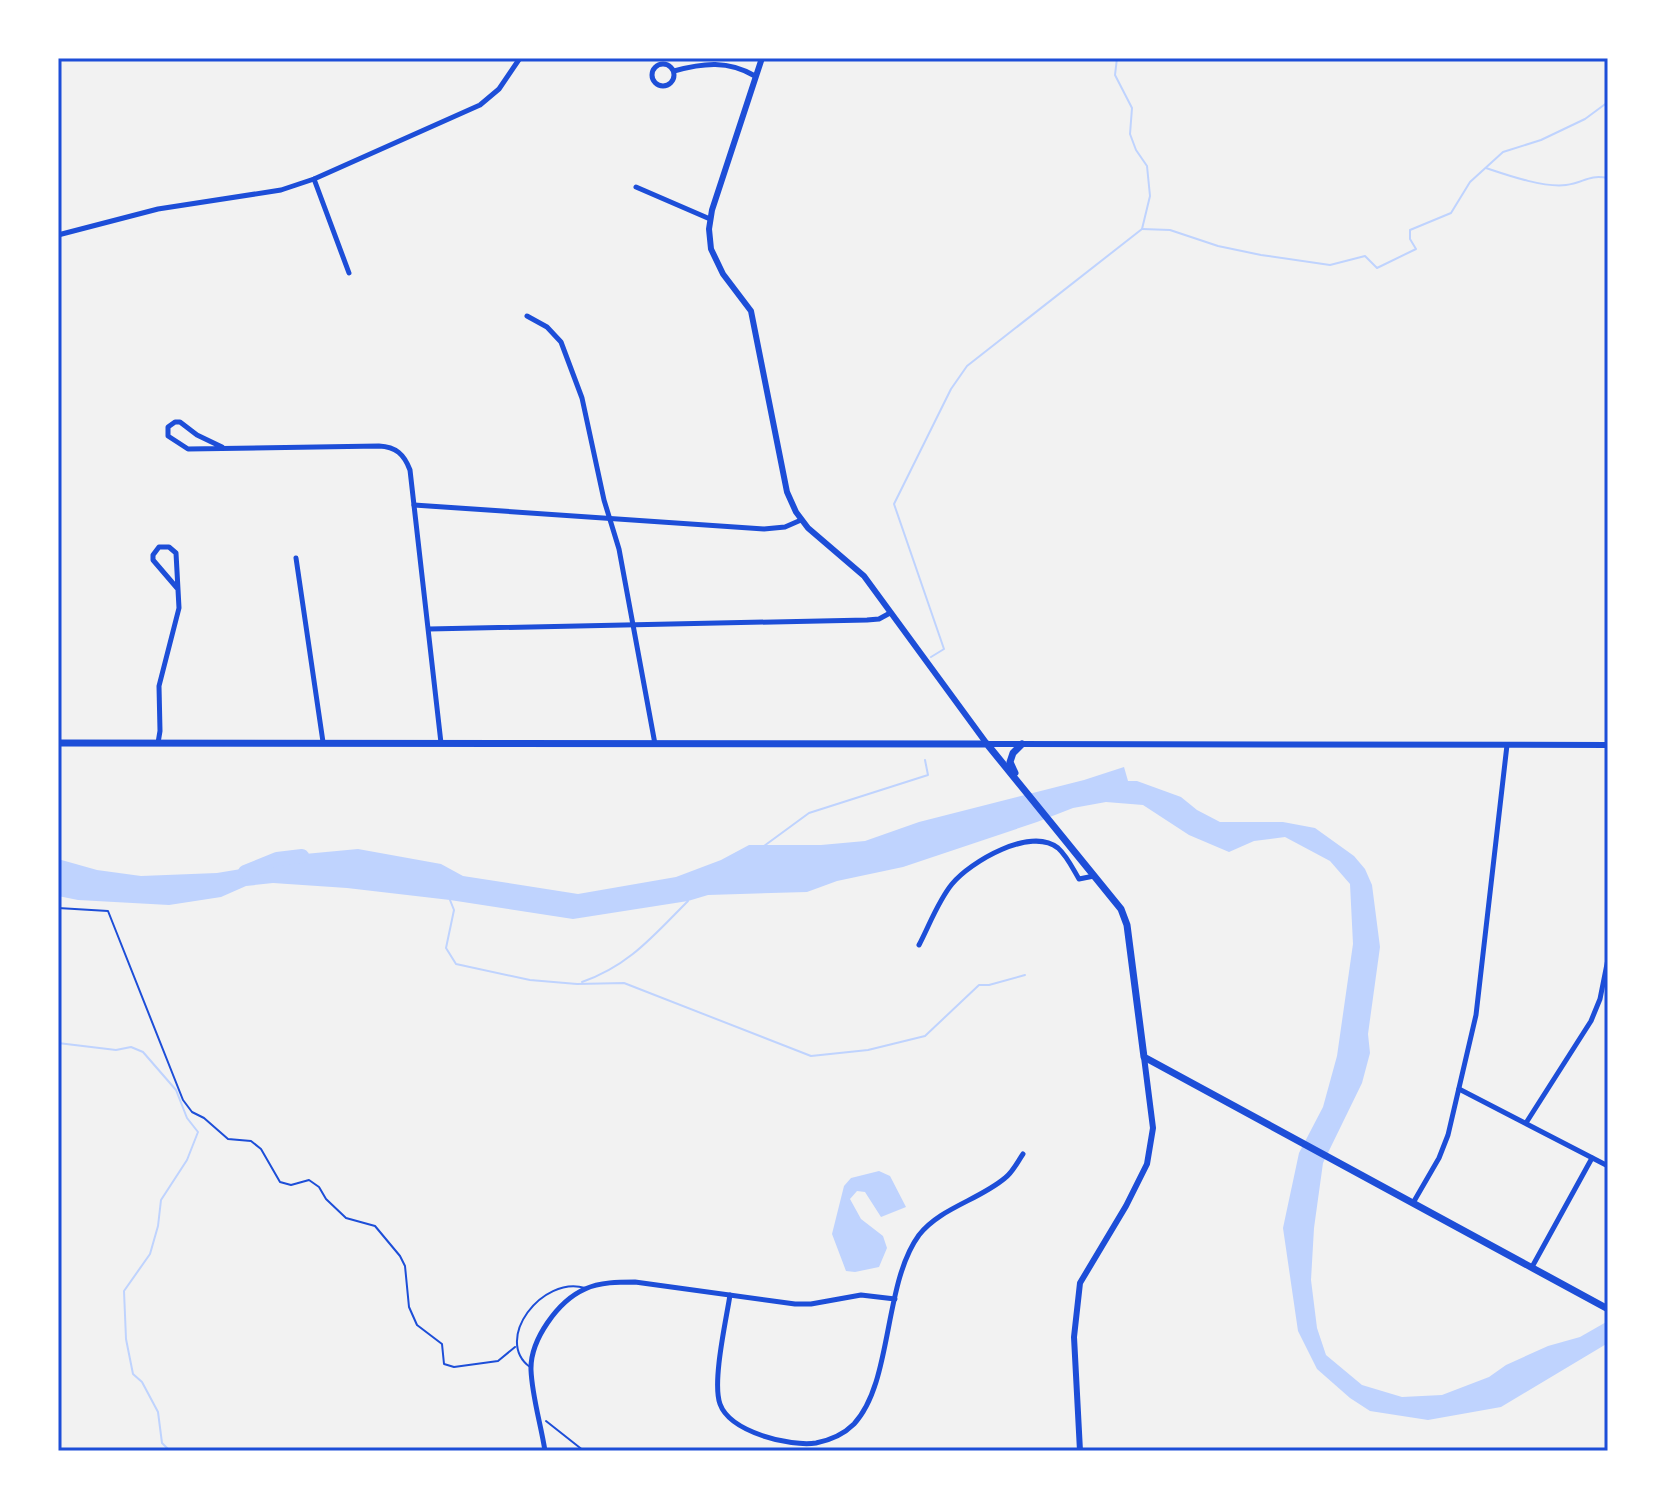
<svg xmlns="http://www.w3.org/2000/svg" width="1666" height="1509" viewBox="0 0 1666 1509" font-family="'Fira Sans Condensed',sans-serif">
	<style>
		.water { fill: #bfd3fe }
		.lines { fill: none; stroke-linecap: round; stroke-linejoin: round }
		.stream { stroke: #bfd3fe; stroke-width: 2 }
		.river { stroke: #bfd3fe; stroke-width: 14 }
		.path { stroke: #1d4ed8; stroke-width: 2 }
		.service { stroke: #1d4ed8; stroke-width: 2 }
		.minor { stroke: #1d4ed8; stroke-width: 5 }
		.tertiary { stroke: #1d4ed8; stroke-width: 6 }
		.secondary { stroke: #1d4ed8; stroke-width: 7 }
		.neatline { fill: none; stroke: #1d4ed8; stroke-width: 3 }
	</style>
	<rect width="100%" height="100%" fill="#f2f2f2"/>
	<g class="water">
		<polygon points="1124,767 1128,781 1137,781 1181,797 1197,810 1220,822 1283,822 1315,828 1354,856 1365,869 1372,885 1380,947 1368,1034 1370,1053 1362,1083 1323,1163 1314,1228 1311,1280 1317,1328 1326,1355 1362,1385 1402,1397 1442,1395 1489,1377 1506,1365 1548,1346 1580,1337 1608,1321 1608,1343 1501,1407 1428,1420 1370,1411 1350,1398 1317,1369 1298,1331 1283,1228 1299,1153 1323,1107 1337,1056 1353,944 1350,884 1330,861 1285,837 1254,841 1229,852 1189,835 1143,805 1106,802 1073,808 1037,822 903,867 837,881 807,892 708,895 688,901 573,919 450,900 347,888 273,883 246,886 221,897 169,905 78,900 58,896 58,859 97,870 141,876 217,873 259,866 294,855 358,849 441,864 463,876 578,894 676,877 721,860 749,845 821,845 865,841 919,822 1084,780"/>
		<polygon points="879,1171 890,1176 906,1207 881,1217 865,1192 857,1191 850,1199 861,1219 883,1236 887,1248 879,1267 855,1272 846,1271 832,1234 844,1186 851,1178"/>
	</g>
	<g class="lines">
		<g class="stream">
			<path d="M1486,168c21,7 58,20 80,17 18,-2 22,-11 42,-7"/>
			<polyline points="1142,229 1170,230 1218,246 1261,255 1330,265 1365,256 1377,268 1416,249 1410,239 1410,230 1451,213 1470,182 1503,152 1541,140 1585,119 1608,102"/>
			<polyline points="931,657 944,649 894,504 951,389 967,366 1142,229 1150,196 1147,166 1136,150 1130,134 1132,108 1115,75 1117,58"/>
			<polyline points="764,846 809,813 928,775 925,760"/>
			<polyline points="450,900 454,910 446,948 456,964 530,980 577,984 624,983 811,1056 868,1050 925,1036 979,985 989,985 1025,975"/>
			<path d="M582,982c47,-16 72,-47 106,-81"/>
			<polyline points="58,1043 116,1050 131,1047 143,1052 176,1090 187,1118 198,1132 187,1160 161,1200 158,1226 150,1254 124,1291 126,1339 133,1374 142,1382 158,1412 162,1443 170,1451"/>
		</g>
		<polyline class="river" points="245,872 277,859 302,856"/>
		<g class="path">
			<polyline points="58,908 108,911 183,1100 192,1112 204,1118 228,1139 251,1141 261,1149 280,1182 291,1185 309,1180 319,1187 326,1199 346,1218 375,1226 400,1256 405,1266 409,1307 417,1325 442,1344 444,1364 454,1367 498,1361 515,1347"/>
			<polyline points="546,1421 584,1451"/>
		</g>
		<path class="service" d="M530,1367c-37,-27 12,-92 55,-79"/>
		<g class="minor">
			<circle cx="663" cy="75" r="11"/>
			<path d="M674,71c29,-8 54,-11 81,5"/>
			<polyline points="314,179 349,273"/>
			<polyline points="636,187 710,219"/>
			<polyline points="58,235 158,209 281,190 314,179 480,105 499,89 520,58"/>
			<polyline points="527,316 547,327 561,342 582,398 604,500 619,549 655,744"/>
			<path d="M222,447l-25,-12 -17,-13h-5l-7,5v9l20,13 191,-3c17,1 25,8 31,24l31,273"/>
			<polyline points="414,505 764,529 785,527 801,520"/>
			<polyline points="296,558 323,742"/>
			<polyline points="429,629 867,620 879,619 890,613"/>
			<polyline points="158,743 160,731 159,686 179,608 176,553 169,547 159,547 153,555 153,560 177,588"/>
			<path d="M919,945c10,-19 19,-44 33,-61 18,-22 79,-58 106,-36 9,8 15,21 21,31l15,-3"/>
			<polyline points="1459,1089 1608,1166"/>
			<polyline points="1526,1123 1591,1021 1600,999 1608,959"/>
			<polyline points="1413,1203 1439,1158 1448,1135 1476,1015 1507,745"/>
			<polyline points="1532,1267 1592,1158"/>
			<path d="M730,1295c-4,26 -18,87 -10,109 10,28 70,43 96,39 15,-3 27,-8 38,-19 39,-42 29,-140 65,-189 21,-27 60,-35 86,-57 8,-6 13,-17 18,-24"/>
			<path d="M545,1451c-4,-26 -13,-55 -14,-81 -1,-30 27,-69 54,-81 15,-7 34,-7 50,-7l160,22h16l50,-9 34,4"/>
		</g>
		<g class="tertiary">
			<polyline points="762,58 712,210 709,229 711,249 723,274 751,311 787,492 796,512 808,528 864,576 987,744 1608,745"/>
			<polyline points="1080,1451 1074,1337 1080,1283 1126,1206 1147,1164 1153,1128 1144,1057"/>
		</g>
		<g class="secondary">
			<polyline points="58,743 987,744 1121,909 1127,925 1144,1057 1608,1309"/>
			<polyline points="1015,773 1010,762 1013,753 1022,744"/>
		</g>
	</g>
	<rect width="1666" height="1509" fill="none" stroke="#ffffff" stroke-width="120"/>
	<rect x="60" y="60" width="1546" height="1389" class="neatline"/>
</svg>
